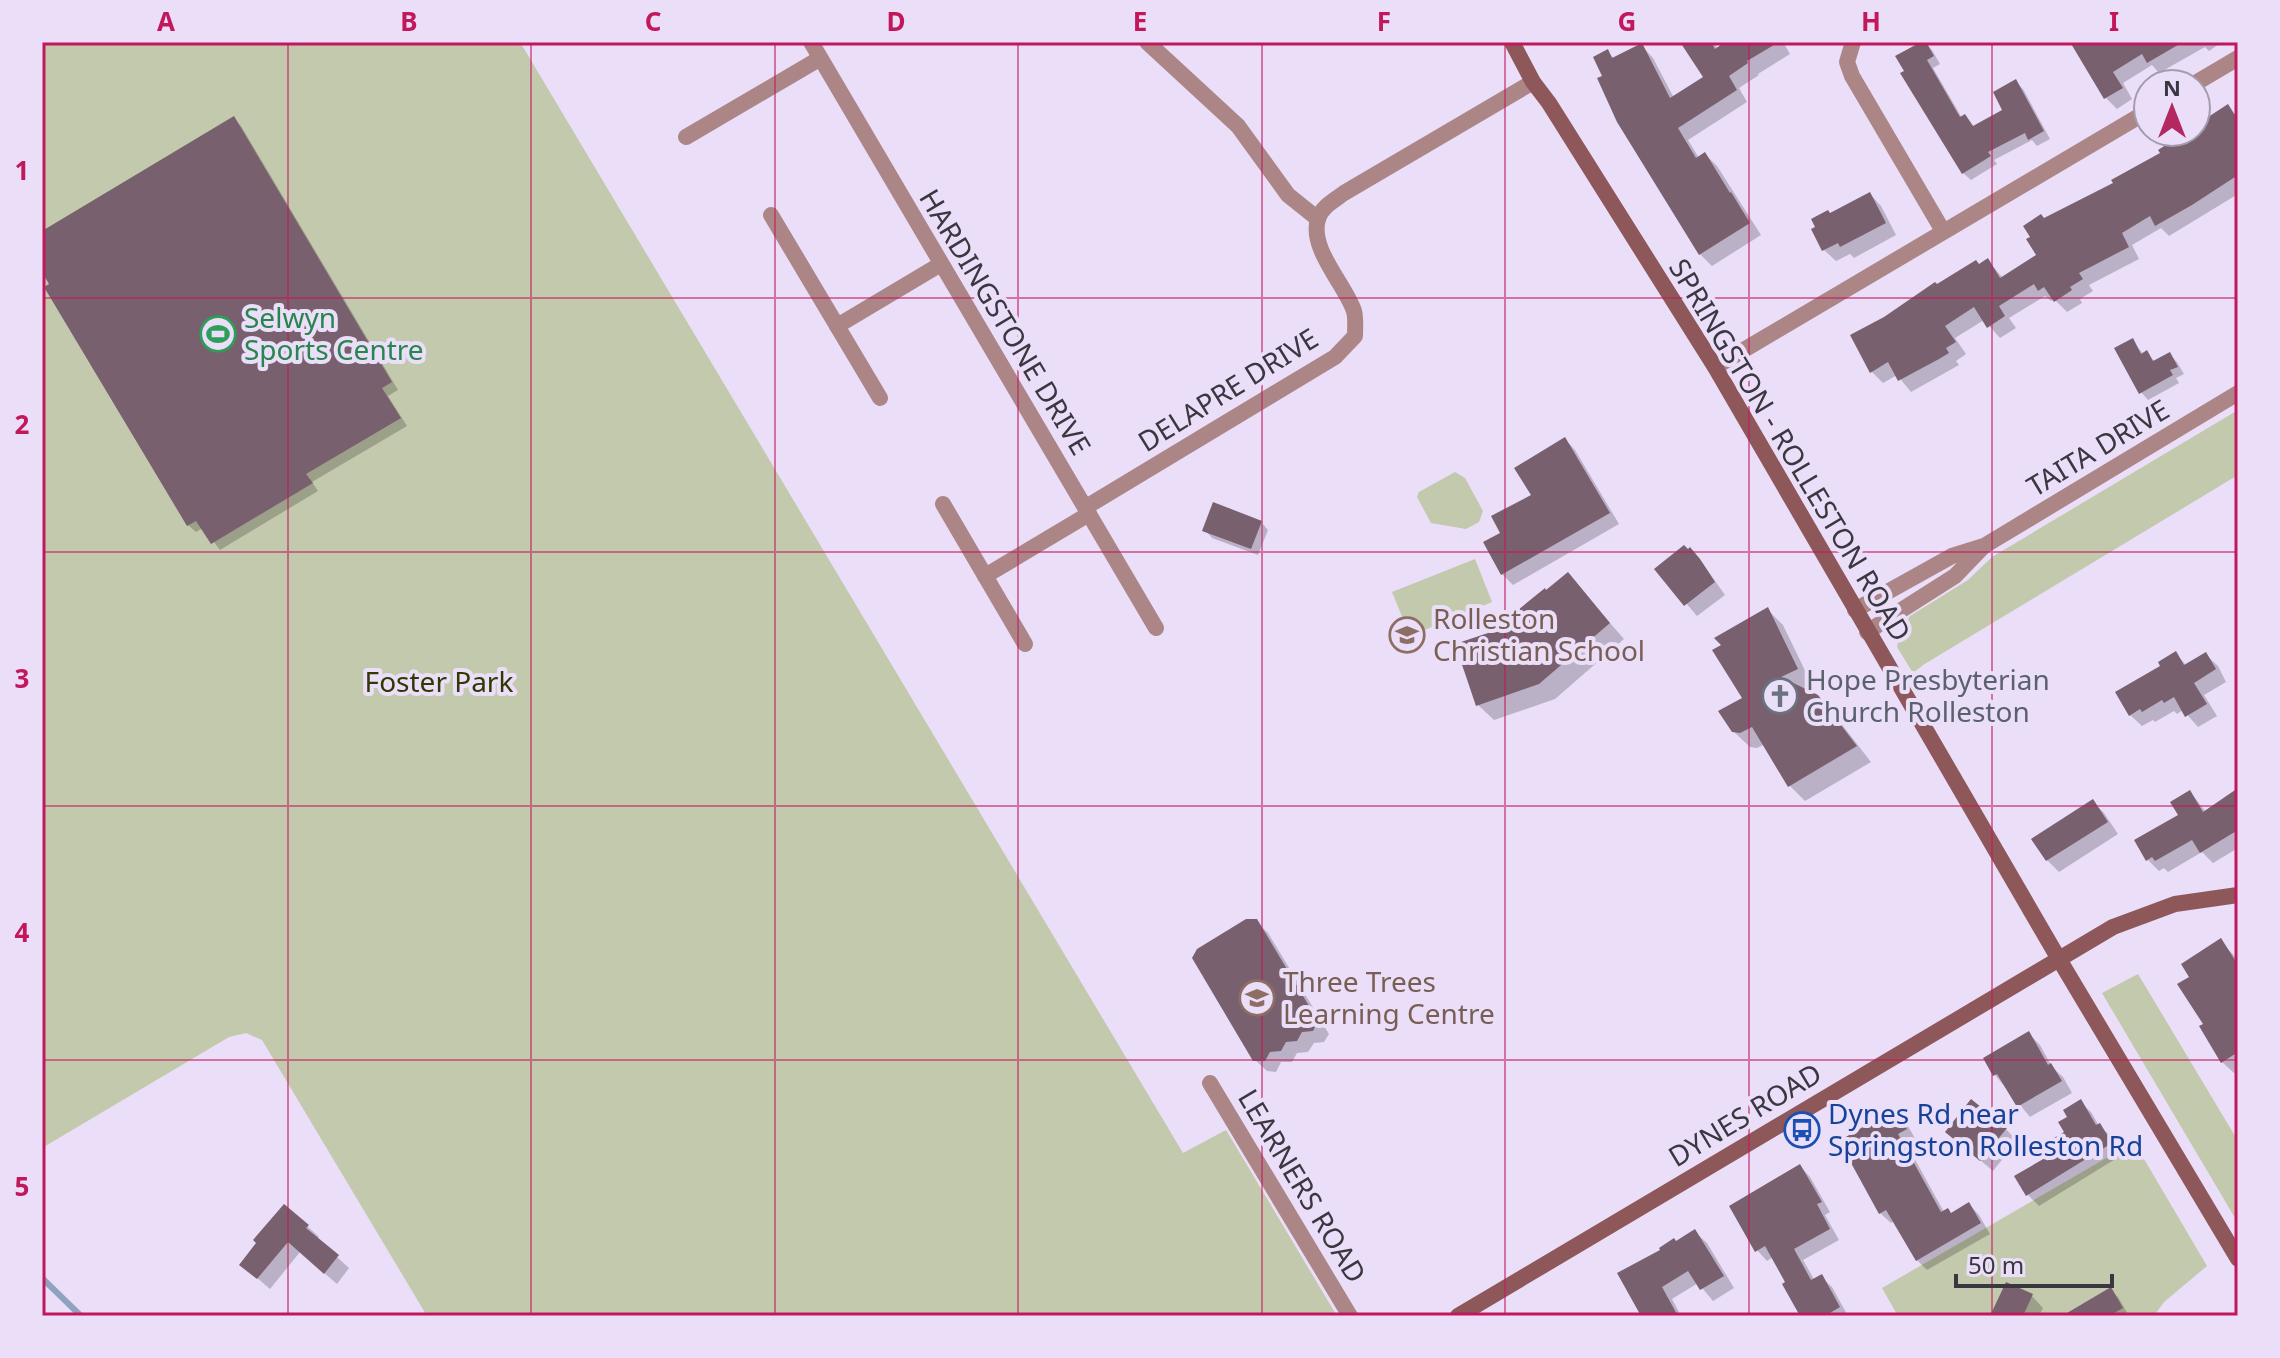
<svg xmlns="http://www.w3.org/2000/svg" width="2280" height="1358" viewBox="0 0 2280 1358" font-family="'Noto Sans',sans-serif">
	<style>
		.green { fill: #c3c9ac }
		.shadow { fill: #0003 }
		.lines { fill: none; stroke-linecap: round; stroke-linejoin: round }
		.stream { stroke: #92a2be; stroke-width: 6 }
		.building { fill: #78606f }
		.street { stroke: #ac8687; stroke-width: 16 }
		.secondary { stroke: #8e585b; stroke-width: 16 }
		.grid { fill: none; stroke: #c2185b; stroke-width: 2; stroke-opacity: 0.55 }
		.labels { text-anchor: middle; stroke-width: 8; stroke-linejoin: round; paint-order: stroke }
		.leisure-label { font-size: 28px; fill: #27864d; stroke: #eadef8; text-anchor: start }
		.street-label { font-size: 28px; fill: #3b3741; stroke: #eadef8 }
		.education-label { font-size: 28px; fill: #785e54; stroke: #eadef8; text-anchor: start }
		.worship-label { font-size: 28px; fill: #5b616d; stroke: #eadef8; text-anchor: start }
		.park-label { font-size: 28px; fill: #313800; stroke: #eadef8 }
		.transit-label { font-size: 28px; fill: #164399; stroke: #eadef8; text-anchor: start }
		.neatline { fill: none; stroke: #c2185b; stroke-width: 3 }
		.grid-label { font-size: 26px; text-anchor: middle; font-weight: bold; fill: #c2185b }
	</style>
	<rect width="100%" height="100%" fill="#eadef8"/>
	<g class="green">
		<polygon points="42,42 520,42 1183,1153 1226,1130 1337,1316 427,1316 262,1040 246,1033 229,1037 42,1148"/>
		<polygon points="2238,410 2238,475 1923,665 1913,673 1897,647 1900,632 1910,616 1968,580 1992,557"/>
		<polygon points="1455,472 1465,478 1483,511 1479,522 1466,529 1431,523 1417,497 1419,492"/>
		<polygon points="1475,559 1492,602 1410,636 1392,592"/>
		<polygon points="2138,974 2238,1141 2238,1223 2102,993"/>
		<polygon points="2134,1142 2207,1266 2164,1302 2154,1316 1898,1316 1882,1288"/>
	</g>
	<g class="shadow">
		<polygon points="1683,42 1713,42 1718,49 1729,42 1783,42 1790,54 1758,74 1759,75 1739,88 1747,102 1688,140 1699,158 1705,154 1717,166 1761,235 1712,266 1700,254 1605,77 1607,52 1615,59 1642,46 1653,58 1674,98 1706,78"/>
		<polygon points="1925,42 1932,50 1940,64 1933,68 1962,118 1965,116 1975,128 2005,110 2016,82 2023,89 2050,139 2037,146 2032,140 1994,160 1997,164 1971,180 1963,173 1916,97"/>
		<polygon points="2074,42 2222,42 2209,51 2205,47 2159,73 2152,65 2123,83 2132,99 2117,109 2106,98"/>
		<polygon points="2227,107 2238,117 2238,194 2169,236 2161,228 2132,245 2139,259 2089,285 2093,291 2080,299 2082,303 2067,312 2054,299 2051,301 2045,296 2009,318 2016,328 2000,338 1984,320 1955,338 1966,354 1956,361 1959,365 1911,392 1897,375 1883,383 1871,371 1980,266 1988,261 2003,278 2039,255 2044,220 2115,184 2163,153 2189,132 2196,132 2196,128"/>
		<polygon points="234,119 241,126 398,390 388,396 407,426 312,482 318,491 220,550 203,528 196,532 188,525 42,269 42,233"/>
		<polygon points="1870,194 1881,206 1896,235 1854,258 1850,254 1836,261 1824,250 1831,215"/>
		<polygon points="2132,340 2144,355 2147,353 2155,362 2169,354 2177,362 2184,374 2176,378 2179,383 2148,400 2141,392"/>
		<polygon points="1565,439 1575,450 1619,524 1513,585 1502,574 1486,543 1503,534 1533,495"/>
		<polygon points="1261,522 1268,530 1258,555 1212,538 1205,530"/>
		<polygon points="1701,561 1725,595 1697,616 1657,569"/>
		<polygon points="1568,575 1624,639 1555,699 1494,720 1478,705 1492,634"/>
		<polygon points="1768,610 1783,625 1812,685 1803,690 1817,696 1833,713 1871,762 1805,801 1789,785 1765,744 1757,748 1750,747 1733,731 1745,699"/>
		<polygon points="2176,654 2187,666 2206,655 2218,666 2226,682 2204,695 2217,716 2198,727 2183,710 2177,714 2174,711 2155,722 2153,720 2142,726 2130,715 2163,666"/>
		<polygon points="2238,791 2238,848 2213,863 2202,852 2168,872 2164,868 2159,871 2148,860 2137,841 2180,816 2190,792 2206,812"/>
		<polygon points="2093,802 2104,813 2118,834 2059,872 2047,860"/>
		<polygon points="1256,921 1268,933 1329,1034 1324,1042 1314,1043 1308,1052 1297,1053 1292,1062 1281,1062 1276,1072 1267,1071 1254,1059"/>
		<polygon points="2221,941 2236,958 2238,957 2238,1071 2234,1073 2222,1062 2206,1024 2192,977"/>
		<polygon points="2029,1034 2040,1045 2052,1067 2063,1077 2072,1093 2030,1117 1995,1075"/>
		<polygon points="2080,1102 2091,1112 2099,1126 2111,1136 2122,1155 2039,1206 2028,1195 2017,1177 2055,1168 2069,1117"/>
		<polygon points="1895,1111 1905,1121 1916,1140 1907,1145 1944,1212 1952,1214 1969,1204 1979,1215 1990,1234 1927,1270 1917,1260 1894,1221 1891,1223 1880,1213"/>
		<polygon points="2006,1129 2017,1141 1993,1171 1947,1132"/>
		<polygon points="1800,1166 1810,1177 1830,1212 1825,1215 1839,1240 1803,1260 1815,1281 1821,1277 1832,1287 1848,1316 1802,1316 1788,1282 1773,1257 1767,1261 1757,1250"/>
		<polygon points="307,1226 319,1237 317,1239 349,1268 337,1284 300,1252 270,1289 242,1265"/>
		<polygon points="1695,1232 1707,1243 1734,1288 1713,1301 1698,1283 1672,1299 1681,1316 1644,1316"/>
		<polygon points="2110,1290 2118,1297 2129,1316 2079,1316"/>
		<polygon points="2032,1296 2043,1308 2039,1316 1992,1316"/>
	</g>
	<g class="lines">
		<polyline class="stream" points="42,1278 81,1316"/>
	</g>
	<g class="building">
		<polygon points="1680,42 1711,42 1715,49 1725,42 1779,42 1747,61 1748,63 1729,76 1737,90 1678,128 1696,158 1705,152 1730,193 1731,192 1750,223 1699,255 1617,122 1597,78 1602,76 1593,57 1608,49 1612,58 1642,43 1670,98 1703,77"/>
		<polygon points="1921,42 1926,42 1934,56 1927,60 1960,117 1965,114 1973,126 2002,110 1993,92 2016,79 2044,131 2028,140 2025,133 1988,152 1991,156 1962,174 1900,73 1904,71 1895,56"/>
		<polygon points="2070,42 2183,42 2147,63 2142,54 2113,72 2123,88 2104,99"/>
		<polygon points="2228,104 2238,120 2238,175 2192,205 2155,226 2150,216 2122,233 2129,247 2079,273 2083,279 2070,287 2072,290 2054,302 2044,287 2038,291 2034,284 1999,306 2005,316 1987,328 1974,307 1945,326 1956,342 1946,348 1949,353 1939,359 1898,381 1888,362 1870,373 1850,335 1884,317 1935,282 1937,284 1976,260 1979,264 1988,258 2000,278 2036,255 2026,239 2030,237 2023,226 2041,214 2044,218 2113,183 2111,180 2160,153 2158,150 2186,132 2196,132 2196,125"/>
		<polygon points="234,116 392,382 382,388 401,418 306,474 313,483 211,544 196,521 187,526 44,287 49,284 42,272 42,231"/>
		<polygon points="1870,192 1886,223 1840,247 1838,243 1822,251 1811,229 1815,227 1811,219 1828,210 1830,213"/>
		<polygon points="2133,338 2141,354 2147,350 2153,361 2170,352 2178,367 2170,370 2173,375 2139,394 2114,348"/>
		<polygon points="1565,437 1610,513 1501,575 1483,542 1500,533 1491,516 1531,495 1514,468"/>
		<polygon points="1213,502 1262,521 1251,549 1202,531"/>
		<polygon points="1684,545 1688,549 1690,547 1700,559 1715,582 1684,606 1654,569"/>
		<polygon points="1568,572 1610,623 1539,684 1476,706 1455,644 1491,632 1545,588 1546,590"/>
		<polygon points="1768,607 1798,669 1781,677 1818,695 1857,746 1788,787 1752,727 1740,733 1732,732 1718,711 1742,698 1712,650 1721,645 1714,638"/>
		<polygon points="2176,651 2184,665 2206,652 2216,669 2194,683 2207,704 2185,717 2174,697 2164,703 2162,700 2142,712 2140,709 2129,716 2115,692 2160,666 2158,662"/>
		<polygon points="2238,788 2238,830 2200,853 2192,840 2155,861 2152,857 2146,861 2134,840 2178,815 2170,802 2190,790 2203,812"/>
		<polygon points="2093,799 2108,822 2046,861 2031,839"/>
		<polygon points="1246,919 1257,919 1318,1021 1313,1031 1302,1032 1297,1041 1286,1042 1281,1051 1270,1052 1265,1061 1253,1061 1192,958 1197,949"/>
		<polygon points="2221,938 2238,965 2238,1052 2221,1063 2199,1026 2203,1024 2177,984 2189,977 2181,964"/>
		<polygon points="2029,1031 2048,1065 2051,1063 2062,1081 2017,1107 1997,1074 1993,1076 1983,1058"/>
		<polygon points="1971,1099 2007,1128 1980,1161 1945,1132"/>
		<polygon points="2081,1099 2096,1125 2100,1123 2112,1143 2026,1196 2014,1176 2045,1158 2048,1161 2040,1146 2064,1132 2058,1122 2067,1117 2063,1110"/>
		<polygon points="1895,1108 1907,1129 1898,1134 1941,1212 1948,1208 1951,1213 1969,1202 1981,1223 1916,1261 1886,1210 1879,1214 1839,1141"/>
		<polygon points="1800,1164 1822,1202 1817,1204 1830,1229 1794,1249 1811,1280 1822,1274 1840,1307 1825,1316 1800,1316 1782,1284 1785,1282 1765,1246 1755,1252 1729,1206"/>
		<polygon points="284,1204 309,1225 306,1228 339,1255 324,1274 288,1242 257,1279 239,1265 256,1243 253,1240"/>
		<polygon points="1695,1229 1724,1276 1700,1290 1688,1271 1662,1287 1678,1316 1641,1316 1617,1273 1660,1250 1659,1248 1674,1238 1676,1241"/>
		<polygon points="2006,1282 2033,1294 2023,1316 1990,1316"/>
		<polygon points="2111,1287 2123,1308 2109,1316 2062,1316"/>
	</g>
	<g class="lines">
		<g class="street">
			<polyline points="811,42 1156,628"/>
			<polyline points="1147,42 1238,126 1288,195 1318,219"/>
			<polyline points="1853,42 1847,62 1852,76 1943,231"/>
			<polyline points="2194,84 2238,58"/>
			<polyline points="686,137 819,59"/>
			<polyline points="771,215 880,398"/>
			<polyline points="837,326 941,264"/>
			<polyline points="1715,367 2148,111"/>
			<polyline points="943,504 1025,644"/>
			<path d="M1086,507l249,-150 20,-21c0,-8 1,-18 -1,-25 -9,-27 -45,-62 -36,-92 3,-12 17,-19 26,-26l189,-111"/>
			<polyline points="985,576 1089,514"/>
			<polyline points="1855,610 1952,556 1984,546 2238,393"/>
			<polyline points="1867,632 1955,576 1983,547"/>
			<polyline points="1210,1083 1350,1316"/>
		</g>
		<g class="secondary">
			<polyline points="1512,42 1533,82 1549,103 1715,367 2053,949 2238,1259"/>
			<polyline points="1458,1316 2113,927 2175,904 2238,895"/>
		</g>
	</g>
	<path class="grid" d="M288,42v1274M531,42v1274M775,42v1274M1018,42v1274M1262,42v1274M1505,42v1274M1749,42v1274M1992,42v1274M42,298h2196M42,552h2196M42,806h2196M42,1060h2196"/>
	<defs>
		<symbol id="stadium-ring" viewBox="-11 -11 22 22"><circle r="9.5" fill="#eadef8" stroke="#2e9e5b" stroke-width="1.5"/><path d="M0-5a6.5 5 0 1 0 0 10a6.5 5 0 1 0 0-10ZM-3.5-1.8h7v3.6h-7Z" fill="#2e9e5b"/></symbol>
		<symbol id="school-ring" viewBox="-11 -11 22 22"><circle r="9.5" fill="#eadef8" stroke="#8d6e63" stroke-width="1.5"/><path d="M0-5L7-2L0 1L-7-2ZM-4 1L0 2.5L4 1V4Q0 6-4 4Z" fill="#8d6e63"/></symbol>
		<symbol id="church-ring" viewBox="-11 -11 22 22"><circle r="9.5" fill="#eadef8" stroke="#6b7280" stroke-width="1.5"/><path d="M-1.2-6h2.4v3.5h3.3v2.4h-3.3V6h-2.4V-.1h-3.3v-2.4h3.3Z" fill="#6b7280"/></symbol>
		<symbol id="bus-ring" viewBox="-11 -11 22 22"><circle r="9.5" fill="#eadef8" stroke="#1a4fb4" stroke-width="1.5"/><path d="M-5-6H5V4H4V6H2V4H-2V6H-4V4H-5ZM-3.5-4V0h7V-4ZM-3.5 1.2v1.5H-2V1.2ZM2 1.2v1.5H3.5V1.2Z" fill="#1a4fb4"/></symbol>
	</defs>
	<g fill-rule="evenodd">
		<use href="#stadium-ring" x="198" y="314" width="40" height="40"/>
		<use href="#school-ring" x="1387" y="615" width="40" height="40"/>
		<use href="#church-ring" x="1760" y="676" width="40" height="40"/>
		<use href="#school-ring" x="1237" y="978" width="40" height="40"/>
		<use href="#bus-ring" x="1782" y="1110" width="40" height="40"/>
	</g>
	<g class="labels">
		<g class="leisure-label">
			<text x="244" y="328">Selwyn<tspan x="244" dy="32">Sports Centre</tspan></text>
		</g>
		<g class="street-label">
			<text transform="translate(1005 322) rotate(59)" y="10">HARDINGSTONE DRIVE</text>
			<text transform="translate(1228 390) rotate(-32)" y="10">DELAPRE DRIVE</text>
			<text transform="translate(2098 448) rotate(-31)" y="10">TAITA DRIVE</text>
			<text transform="translate(1790 450) rotate(59)" y="10">SPRINGSTON - ROLLESTON ROAD</text>
			<text transform="translate(1745 1115) rotate(-31)" y="10">DYNES ROAD</text>
			<text transform="translate(1302 1186) rotate(59)" y="10">LEARNERS ROAD</text>
		</g>
		<g class="education-label">
			<text x="1433" y="629">Rolleston<tspan x="1433" dy="32">Christian School</tspan></text>
			<text x="1283" y="992">Three Trees<tspan x="1283" dy="32">Learning Centre</tspan></text>
		</g>
		<g class="worship-label">
			<text x="1806" y="690">Hope Presbyterian<tspan x="1806" dy="32">Church Rolleston</tspan></text>
		</g>
		<g class="park-label">
			<text x="439" y="692">Foster Park</text>
		</g>
		<g class="transit-label">
			<text x="1828" y="1124">Dynes Rd near<tspan x="1828" dy="32">Springston Rolleston Rd</tspan></text>
		</g>
	</g>
	<rect width="2280" height="1358" fill="none" stroke="#eadef8" stroke-width="88"/>
	<g transform="translate(2172 108)"><circle r="38" fill="#eadef8" stroke="#a49baf" stroke-width="2"/>
	<path d="M0-6L14 30L0 20L-14 30Z" fill="#b42862"/>
	<text y="-12" font-size="22" font-weight="bold" text-anchor="middle" fill="#3b3741">N</text>
	</g>
	<path d="M1956 1274v12h156v-12" fill="none" stroke="#3b3741" stroke-width="4"/>
	<text x="1968" y="1274" font-size="24" fill="#3b3741" stroke="#eadef8" stroke-width="6" paint-order="stroke">50 m</text>
	<rect x="44" y="44" width="2192" height="1270" class="neatline"/>
	<g class="grid-label">
		<text x="166" y="31">A</text>
		<text x="409" y="31">B</text>
		<text x="653" y="31">C</text>
		<text x="896" y="31">D</text>
		<text x="1140" y="31">E</text>
		<text x="1384" y="31">F</text>
		<text x="1627" y="31">G</text>
		<text x="1871" y="31">H</text>
		<text x="2114" y="31">I</text>
		<text x="22" y="180">1</text>
		<text x="22" y="434">2</text>
		<text x="22" y="688">3</text>
		<text x="22" y="942">4</text>
		<text x="22" y="1196">5</text>
	</g>
</svg>
